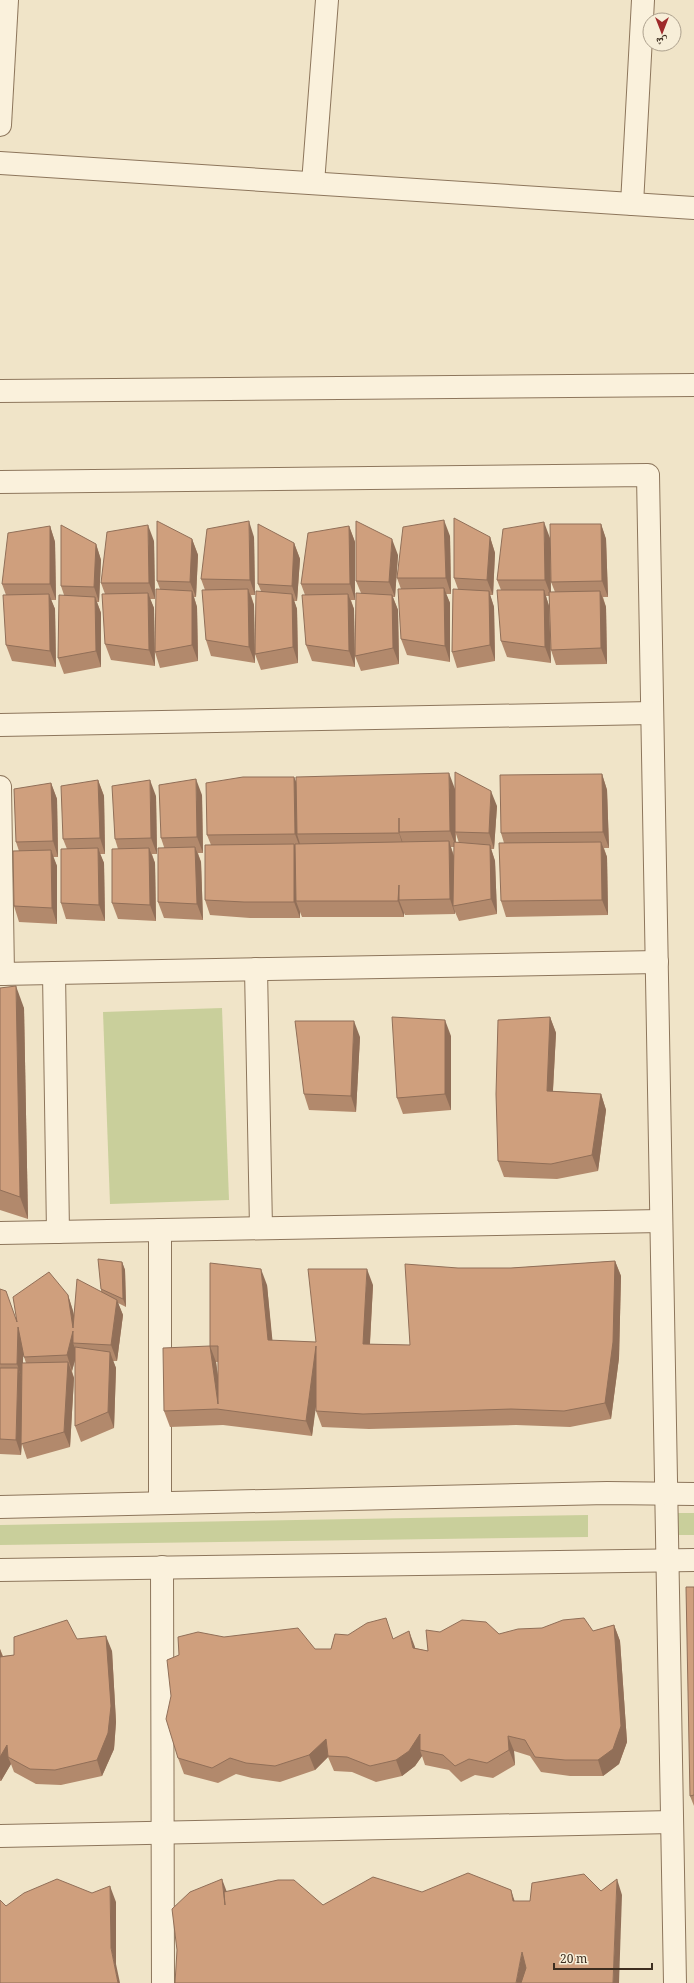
<svg xmlns="http://www.w3.org/2000/svg" width="694" height="1983" viewBox="0 0 694 1983" font-family="Georgia,'Noto Naskh Arabic',serif">
	<style>
		.green { fill: #c9cf9b }
		.lines { fill: none; stroke-linecap: round; stroke-linejoin: round }
		.minor-casing { stroke: #8d765c; stroke-width: 24 }
		.minor { stroke: #faf1dc; stroke-width: 22 }
		.wall { fill: #b2896c; fill-rule: evenodd }
		.shaded-wall { fill: #916f58 }
		.building { fill: #cf9f7d; stroke: #916f58 }
	</style>
	<rect width="100%" height="100%" fill="#f0e4c8"/>
	<g class="green">
		<polygon points="222,1008 229,1200 110,1204 103,1012"/>
		<polygon points="669,1513 694,1513 694,1535 672,1535"/>
		<polygon points="588,1515 588,1537 0,1545 0,1525"/>
	</g>
	<g class="lines">
		<defs>
			<g id="minor">
				<polyline points="0,125 7,0"/>
				<polyline points="0,163 694,208"/>
				<polyline points="313,183 327,0"/>
				<polyline points="632,204 643,0"/>
				<polyline points="0,391 694,385"/>
				<polyline points="0,482 648,475 675,1983"/>
				<polyline points="0,725 652,713"/>
				<polyline points="0,787 3,974"/>
				<polyline points="256,969 261,1228"/>
				<polyline points="54,973 58,1232"/>
				<polyline points="0,974 657,962"/>
				<polyline points="160,1230 160,1503"/>
				<polyline points="0,1233 661,1221"/>
				<polyline points="0,1507 607,1493 694,1494"/>
				<polyline points="162,1567 163,1983"/>
				<polyline points="0,1570 694,1560"/>
				<polyline points="0,1836 672,1822"/>
			</g>
		</defs>
		<use href="#minor" class="minor-casing"/>
		<use href="#minor" class="minor"/>
	</g>
	<g class="wall">
		<polygon points="601,524 606,539 608,597 603,597 606,607 607,664 556,665 551,650 549,596 546,596 549,606 551,663 507,657 501,641 501,590 497,580 550,538 551,592 555,592 551,582"/>
		<polygon points="50,526 55,542 56,600 51,600 55,609 56,667 12,661 6,645 6,595 2,584"/>
		<polygon points="349,526 355,542 355,600 351,600 354,609 355,667 312,661 306,645 305,595 301,584"/>
		<polygon points="450,536 451,594 446,594 450,603 450,662 407,655 401,639 401,589 397,578"/>
		<polygon points="254,537 255,595 251,595 254,605 255,663 211,656 206,640 205,590 201,579"/>
		<polygon points="490,537 495,553 493,595 490,595 494,607 495,661 457,668 452,652 458,589 454,578"/>
		<polygon points="192,539 198,555 196,597 194,597 197,607 198,661 160,668 155,652 160,589 157,581"/>
		<polygon points="154,541 155,599 150,599 154,608 155,666 111,660 105,644 105,594 101,583"/>
		<polygon points="294,543 300,559 297,601 294,601 297,609 298,663 261,670 255,654 261,591 258,584"/>
		<polygon points="96,544 101,560 99,602 97,602 101,613 101,667 64,674 58,658 64,595 61,586"/>
		<polygon points="398,555 395,597 393,597 398,610 399,664 361,671 355,656 361,593 356,581"/>
		<polygon points="602,774 607,790 609,848 604,848 607,857 608,915 506,917 501,901 504,843 501,833"/>
		<path d="M294,777l2,5 159,7v19l42,-2 -3,43h-3l4,12 2,53 -38,7 -4,-9v2l-50,1 -1,-2v4h-102l-2,-5v6h-50l-40,-3 -5,-15 6,-55 -4,-10zM456,834l3,9 -3,-1zM451,847h3v9z"/>
		<polygon points="98,780 104,796 105,854 100,854 104,863 105,921 66,919 61,903 67,849 63,839"/>
		<polygon points="51,783 57,799 58,857 53,857 57,866 57,924 19,922 14,906 19,851 16,842"/>
		<polygon points="202,795 203,853 198,853 201,862 203,920 164,918 158,902 164,847 161,838"/>
		<polygon points="156,796 157,854 152,854 155,863 156,921 118,919 112,903 118,849 115,839"/>
		<polygon points="0,988 24,1008 28,1219 0,1210"/>
		<polygon points="550,1017 556,1033 553,1091 601,1094 606,1110 598,1171 557,1179 504,1177 498,1161"/>
		<polygon points="451,1036 451,1110 403,1114 397,1098"/>
		<polygon points="360,1037 356,1112 309,1110 304,1094"/>
		<path d="M615,1261l6,15 -2,82 -8,61 -41,8 -54,-2 -147,4 -47,-2 -6,-16v-10l-4,35 -89,-11 -53,2 -6,-16 46,-65 57,-61 5,56 44,1 57,-57 -3,59 40,1 48,-77h53zM216,1362h2v14z"/>
		<path d="M122,1262l3,8 1,37 -8,-4 5,12 -6,46h-4l3,7 -2,60 -33,14 -6,-16v-66l-3,11 2,7 -4,69 -43,12 -5,-15 -1,11 -21,-1v-165l17,32 51,-26 5,16 1,5 27,-24v-3zM23,1354l3,9h-3z"/>
		<polygon points="694,1587 694,1806 690,1796"/>
		<polygon points="614,1625 620,1641 627,1742 619,1764 603,1776 570,1776 541,1772 530,1756 514,1751 515,1765 493,1778 475,1775 461,1782 449,1770 425,1765 422,1756 415,1766 402,1776 376,1782 352,1772 334,1771 328,1757 315,1770 280,1782 252,1778 236,1774 218,1783 184,1774 178,1758 224,1637 315,1649 331,1649 393,1639 415,1648 428,1651 440,1632 499,1634 593,1631"/>
		<polygon points="77,1639 112,1651 116,1722 114,1749 102,1776 61,1785 36,1784 14,1772 11,1764 1,1781 0,1781 0,1649 3,1656 14,1655"/>
	</g>
	<g class="shaded-wall">
		<polygon points="444,520 450,536 451,594 446,578"/>
		<polygon points="249,521 254,537 255,595 250,580"/>
		<polygon points="544,522 550,538 551,596 545,580"/>
		<polygon points="601,524 606,539 608,597 602,581"/>
		<polygon points="148,525 154,541 155,599 149,583"/>
		<polygon points="50,526 55,542 56,600 50,584"/>
		<polygon points="349,526 355,542 355,600 350,584"/>
		<polygon points="490,537 495,553 493,595 487,580"/>
		<polygon points="192,539 198,555 196,597 190,582"/>
		<polygon points="392,539 398,555 395,597 389,582"/>
		<polygon points="294,543 300,559 297,601 292,586"/>
		<polygon points="96,544 101,560 99,602 94,587"/>
		<polygon points="444,588 450,603 450,662 445,646"/>
		<polygon points="248,589 254,605 255,663 249,647"/>
		<polygon points="544,590 549,606 551,663 545,647"/>
		<polygon points="192,591 197,607 198,661 192,645"/>
		<polygon points="489,591 494,607 495,661 490,645"/>
		<polygon points="600,591 606,607 607,664 601,648"/>
		<polygon points="148,593 154,608 155,666 149,650"/>
		<polygon points="49,594 55,609 56,667 50,651"/>
		<polygon points="292,594 297,609 298,663 293,647"/>
		<polygon points="348,594 354,609 355,667 349,651"/>
		<polygon points="392,595 398,610 399,664 393,648"/>
		<polygon points="95,597 101,613 101,667 96,651"/>
		<polygon points="449,773 455,789 456,832 455,832 456,847 450,831"/>
		<polygon points="602,774 607,790 609,848 603,832"/>
		<polygon points="294,777 300,792 297,834 300,844 301,850 295,834"/>
		<polygon points="196,779 202,795 203,853 197,837"/>
		<polygon points="98,780 104,796 105,854 100,838"/>
		<polygon points="150,780 156,796 157,854 151,838"/>
		<polygon points="51,783 57,799 58,857 53,841"/>
		<polygon points="491,791 497,806 494,849 489,833"/>
		<polygon points="399,818 399,832 404,846 404,849 399,833"/>
		<polygon points="449,841 454,857 453,906 455,912 455,914 450,899"/>
		<polygon points="601,842 607,857 608,915 602,900"/>
		<polygon points="294,844 299,860 296,901 300,912 300,918 294,902"/>
		<polygon points="490,845 495,861 497,914 491,899"/>
		<polygon points="195,847 201,862 203,920 197,904"/>
		<polygon points="98,848 104,863 105,921 99,905"/>
		<polygon points="149,848 155,863 156,921 150,905"/>
		<polygon points="51,850 57,866 57,924 52,908"/>
		<polygon points="399,885 399,900 404,913 404,917 398,901"/>
		<polygon points="16,986 24,1008 28,1219 20,1197"/>
		<polygon points="550,1017 556,1033 552,1107 547,1091"/>
		<polygon points="445,1020 451,1036 451,1110 445,1094"/>
		<polygon points="354,1021 360,1037 356,1112 351,1096"/>
		<polygon points="601,1094 606,1110 598,1171 592,1155"/>
		<polygon points="615,1261 621,1276 619,1358 611,1419 605,1403"/>
		<polygon points="122,1262 125,1270 126,1307 123,1299"/>
		<polygon points="261,1269 267,1285 274,1356 268,1340"/>
		<polygon points="367,1269 373,1285 369,1359 363,1344"/>
		<polygon points="68,1295 73,1311 79,1344 73,1328"/>
		<polygon points="117,1300 123,1315 117,1361 111,1345"/>
		<polygon points="18,1327 24,1343 22,1380 17,1364"/>
		<polygon points="73,1331 73,1343 77,1353 72,1371 67,1355"/>
		<polygon points="210,1346 216,1362 222,1409 218,1404"/>
		<polygon points="316,1346 322,1362 312,1436 306,1421"/>
		<polygon points="110,1352 116,1368 114,1428 108,1412"/>
		<polygon points="68,1362 74,1378 70,1447 64,1432"/>
		<polygon points="18,1368 24,1384 21,1455 16,1440"/>
		<polygon points="614,1625 620,1641 627,1742 619,1764 603,1776 598,1760"/>
		<polygon points="409,1631 415,1647 418,1663 413,1648"/>
		<polygon points="106,1636 112,1651 116,1722 114,1749 102,1776 97,1760"/>
		<polygon points="0,1649 3,1658 0,1663"/>
		<polygon points="420,1734 420,1750 422,1756 415,1766 402,1776 396,1760"/>
		<polygon points="508,1736 514,1751 515,1765 509,1750"/>
		<polygon points="326,1739 328,1757 315,1770 309,1755"/>
		<polygon points="7,1745 8,1757 11,1764 1,1781 0,1777 0,1757"/>
		<polygon points="222,1879 228,1895 225,1905"/>
		<polygon points="617,1879 622,1895 619,1983 613,1983"/>
		<polygon points="110,1886 116,1902 116,1964 120,1983 118,1983 111,1948"/>
		<polygon points="511,1890 516,1905 513,1901"/>
		<polygon points="522,1952 528,1967 525,1983 516,1983"/>
	</g>
	<g class="building">
		<polygon points="454,518 490,537 487,580 454,578"/>
		<polygon points="444,520 446,578 397,578 403,527"/>
		<polygon points="157,521 192,539 190,582 157,581"/>
		<polygon points="249,521 250,580 201,579 207,529"/>
		<polygon points="356,521 392,539 389,582 356,581"/>
		<polygon points="544,522 545,580 497,580 503,529"/>
		<polygon points="258,524 294,543 292,586 258,584"/>
		<polygon points="550,524 601,524 602,581 551,582"/>
		<polygon points="61,525 96,544 94,587 61,586"/>
		<polygon points="148,525 149,583 101,583 107,532"/>
		<polygon points="50,526 50,584 2,584 8,533"/>
		<polygon points="349,526 350,584 301,584 308,533"/>
		<polygon points="444,588 445,646 401,639 398,589"/>
		<polygon points="156,589 192,591 192,645 155,652"/>
		<polygon points="248,589 249,647 206,640 202,590"/>
		<polygon points="453,589 489,591 490,645 452,652"/>
		<polygon points="497,590 544,590 545,647 501,641"/>
		<polygon points="256,591 292,594 293,647 255,654"/>
		<polygon points="600,591 601,648 551,650 549,592"/>
		<polygon points="148,593 149,650 105,644 102,594"/>
		<polygon points="356,593 392,595 393,648 355,656"/>
		<polygon points="49,594 50,651 6,645 3,595"/>
		<polygon points="348,594 349,651 306,645 302,595"/>
		<polygon points="59,595 95,597 96,651 58,658"/>
		<polygon points="455,772 491,791 489,833 455,832"/>
		<polygon points="449,773 450,831 399,832 399,818 399,833 297,834 296,777"/>
		<polygon points="602,774 603,832 501,833 500,775"/>
		<polygon points="243,777 294,777 295,834 207,835 206,783"/>
		<polygon points="196,779 197,837 161,838 159,785"/>
		<polygon points="98,780 100,838 63,839 61,786"/>
		<polygon points="150,780 151,838 115,839 112,786"/>
		<polygon points="51,783 53,841 16,842 14,789"/>
		<polygon points="449,841 450,899 399,900 399,885 398,901 296,901 295,844"/>
		<polygon points="454,842 490,845 491,899 453,906"/>
		<polygon points="601,842 602,900 501,901 499,843"/>
		<polygon points="294,844 294,902 244,902 205,900 205,845"/>
		<polygon points="195,847 197,904 158,902 158,848"/>
		<polygon points="98,848 99,905 61,903 61,849"/>
		<polygon points="149,848 150,905 112,903 112,849"/>
		<polygon points="51,850 52,908 14,906 13,851"/>
		<polygon points="16,986 20,1197 0,1190 0,988"/>
		<polygon points="392,1017 445,1020 445,1094 397,1098"/>
		<polygon points="550,1017 547,1091 601,1094 592,1155 551,1164 498,1161 496,1094 498,1020"/>
		<polygon points="295,1021 354,1021 351,1096 304,1094"/>
		<polygon points="98,1259 122,1262 123,1299 101,1289"/>
		<polygon points="615,1261 613,1342 605,1403 564,1411 511,1409 363,1414 316,1411 316,1346 306,1421 217,1409 164,1411 163,1348 210,1346 218,1404 218,1346 210,1346 210,1263 261,1269 268,1340 316,1342 308,1269 367,1269 363,1344 410,1345 405,1264 458,1268 511,1268"/>
		<polygon points="49,1272 68,1295 73,1328 77,1279 117,1300 111,1345 73,1343 73,1331 67,1355 24,1357 18,1327 17,1364 0,1364 0,1289 6,1291 17,1322 13,1297"/>
		<polygon points="75,1347 110,1352 108,1412 75,1426"/>
		<polygon points="68,1362 64,1432 21,1444 22,1363"/>
		<polygon points="0,1368 18,1368 16,1440 0,1439"/>
		<polygon points="686,1587 694,1587 694,1795 690,1796"/>
		<polygon points="386,1618 393,1639 409,1631 413,1648 428,1651 426,1630 440,1632 462,1620 486,1622 499,1634 518,1629 542,1628 563,1620 584,1618 593,1631 614,1625 621,1726 613,1749 598,1760 565,1760 535,1757 525,1740 508,1736 509,1750 487,1763 469,1759 455,1766 443,1755 420,1750 420,1734 409,1751 396,1760 370,1766 347,1757 328,1756 326,1739 309,1755 275,1766 246,1763 230,1758 212,1768 178,1758 166,1719 171,1696 167,1660 179,1655 178,1637 198,1632 224,1637 298,1628 315,1649 331,1649 335,1634 348,1635 367,1623"/>
		<polygon points="67,1620 77,1639 106,1636 111,1706 108,1733 97,1760 55,1770 30,1769 8,1757 7,1745 0,1757 0,1657 14,1655 14,1637"/>
		<polygon points="468,1873 511,1890 513,1901 530,1901 532,1883 584,1874 601,1891 617,1879 613,1983 521,1983 526,1968 522,1952 516,1983 175,1983 177,1950 172,1909 190,1892 222,1879 225,1905 224,1892 278,1880 294,1880 323,1905 373,1877 422,1892"/>
		<polygon points="57,1879 92,1893 110,1886 111,1948 118,1983 0,1983 0,1900 6,1906 24,1893"/>
	</g>
	<g transform="translate(662 32) rotate(180)"><circle r="19" fill="#f7eed8" stroke="#ada18e"/>
	<path d="M0-3L7 15L0 10L-7 15Z" fill="#9e2a2b"/>
	<text y="-6" font-size="11" font-weight="bold" text-anchor="middle" fill="#3d2e20">ش</text>
	</g>
	<path d="M554 1963v6h98v-6" fill="none" stroke="#3d2e20" stroke-width="2"/>
	<text x="560" y="1963" font-size="12" fill="#3d2e20" stroke="#f7eed8" stroke-width="3" paint-order="stroke">20 m</text>
</svg>
